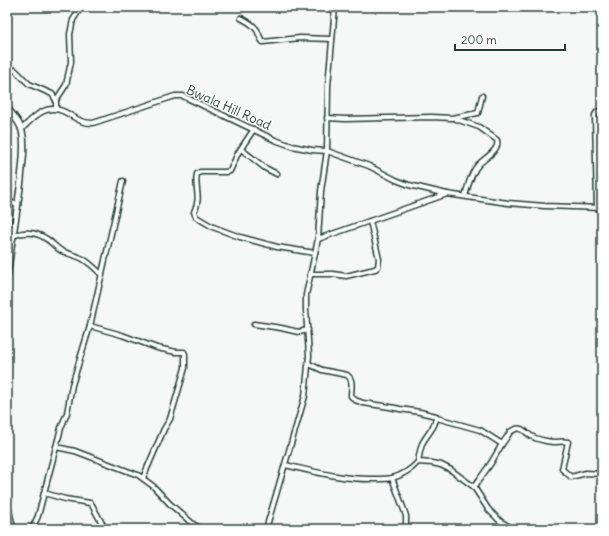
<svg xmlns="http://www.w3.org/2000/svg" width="609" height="536" viewBox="0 0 609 536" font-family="Delius,sans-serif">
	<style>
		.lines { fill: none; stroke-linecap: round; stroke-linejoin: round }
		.minor-casing { stroke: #1f3d34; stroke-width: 7 }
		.tertiary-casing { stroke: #1f3d34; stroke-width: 8 }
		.minor { stroke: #fff; stroke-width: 4 }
		.tertiary { stroke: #fff; stroke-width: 5 }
		.labels { text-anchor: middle; stroke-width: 3; stroke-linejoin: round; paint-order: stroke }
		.street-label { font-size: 13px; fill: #1f3d34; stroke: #fff }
	</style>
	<rect width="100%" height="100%" fill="#f6f7f7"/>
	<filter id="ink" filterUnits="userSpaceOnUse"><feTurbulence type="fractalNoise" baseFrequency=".025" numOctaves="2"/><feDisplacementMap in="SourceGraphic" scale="8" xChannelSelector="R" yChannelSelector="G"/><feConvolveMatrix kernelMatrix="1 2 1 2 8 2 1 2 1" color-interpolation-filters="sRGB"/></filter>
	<g filter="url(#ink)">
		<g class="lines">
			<defs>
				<g id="minor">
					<polyline points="316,7 335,9"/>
					<path d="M241,18c6,3 12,6 16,12 2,4 3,9 6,12l37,-4 32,1"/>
					<polyline points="15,70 29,84 52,94 56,100 56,109"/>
					<polyline points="56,100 66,85 71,62 70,34 73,20 81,7"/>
					<polyline points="327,118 345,119 431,117 452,118 478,113 482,96"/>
					<path d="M456,119l23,8 18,13c3,10 -12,18 -18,24 -8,8 -11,22 -14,32"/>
					<path d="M22,129c14,-15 27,-28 48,-14 9,5 12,8 23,8l82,-27h8l92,44 17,6 20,4 15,1 42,15 27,14 13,5 38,9"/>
					<path d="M254,129l-16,24 -8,18 -4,1h-26l-3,2c-3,14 5,23 -3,38l2,5 17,10 27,10 37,10 38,6"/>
					<polyline points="241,149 265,168 277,174"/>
					<polyline points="7,201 18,205"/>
					<polyline points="597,208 595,115 597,112 602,110"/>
					<path d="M13,236c10,-5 23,-4 32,2 6,3 10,9 15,12 7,4 16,5 23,9 7,4 13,10 19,16"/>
					<polyline points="318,239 447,194 508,203 545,206 602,208"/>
					<polyline points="310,274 333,274 346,276 375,269 378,267 379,259 370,221"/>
					<polyline points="254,324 281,328 294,331 299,332 308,330"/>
					<polyline points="90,326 122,335 157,348 176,352 184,352 185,354 185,368 170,419 164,429 143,478"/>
					<path d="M309,364l13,6 25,5c7,5 4,13 4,21l4,4 8,3 27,4 10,2 20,3 16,4c1,10 -10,19 -14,28 -2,6 -3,12 -4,18"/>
					<polyline points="437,418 480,430 502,444"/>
					<polyline points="56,447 75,451 138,475 153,486 170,504 193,524 201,529"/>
					<path d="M285,465c30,7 60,15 91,14 5,0 11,0 16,-1 9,-2 20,-9 26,-16l14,1 9,2 10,5 23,17 14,22 12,12 13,8"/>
					<polyline points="392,478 404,510 406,516 406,529"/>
					<path d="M474,487l17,-24 11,-19 5,-7 3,-5c14,-9 14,2 25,6 6,2 14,4 20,4 4,0 8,-1 13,0l-6,27 9,8 15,-4 16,1"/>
					<polyline points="44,493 65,499 90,503 92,505 105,529"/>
					<polyline points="32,529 38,516 61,428 67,413 72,385 90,326 123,181"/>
					<polyline points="266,529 305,396 309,356 306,310 306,295 318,239 321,191 327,151 328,86 335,7"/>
				</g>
				<g id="tertiary">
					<path d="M7,108c5,6 13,14 15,23 4,16 0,33 -1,49 -4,33 -10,65 -14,97"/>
					<polyline points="7,505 13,529"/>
				</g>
			</defs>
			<use href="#minor" class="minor-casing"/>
			<use href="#tertiary" class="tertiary-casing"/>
			<use href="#minor" class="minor"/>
			<use href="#tertiary" class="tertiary"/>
		</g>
	</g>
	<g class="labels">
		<g class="street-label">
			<text transform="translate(229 107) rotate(24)" y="5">Bwala Hill Road</text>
		</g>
	</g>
	<rect width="609" height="536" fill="none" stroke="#fff" stroke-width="24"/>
	<rect x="12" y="12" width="585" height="512" fill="none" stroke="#1f3d34" stroke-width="1.5" filter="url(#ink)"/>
	<path d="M455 44v6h110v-6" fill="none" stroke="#1f3d34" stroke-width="2"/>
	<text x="461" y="44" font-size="12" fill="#1f3d34" stroke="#ffffff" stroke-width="3" paint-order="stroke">200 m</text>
</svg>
